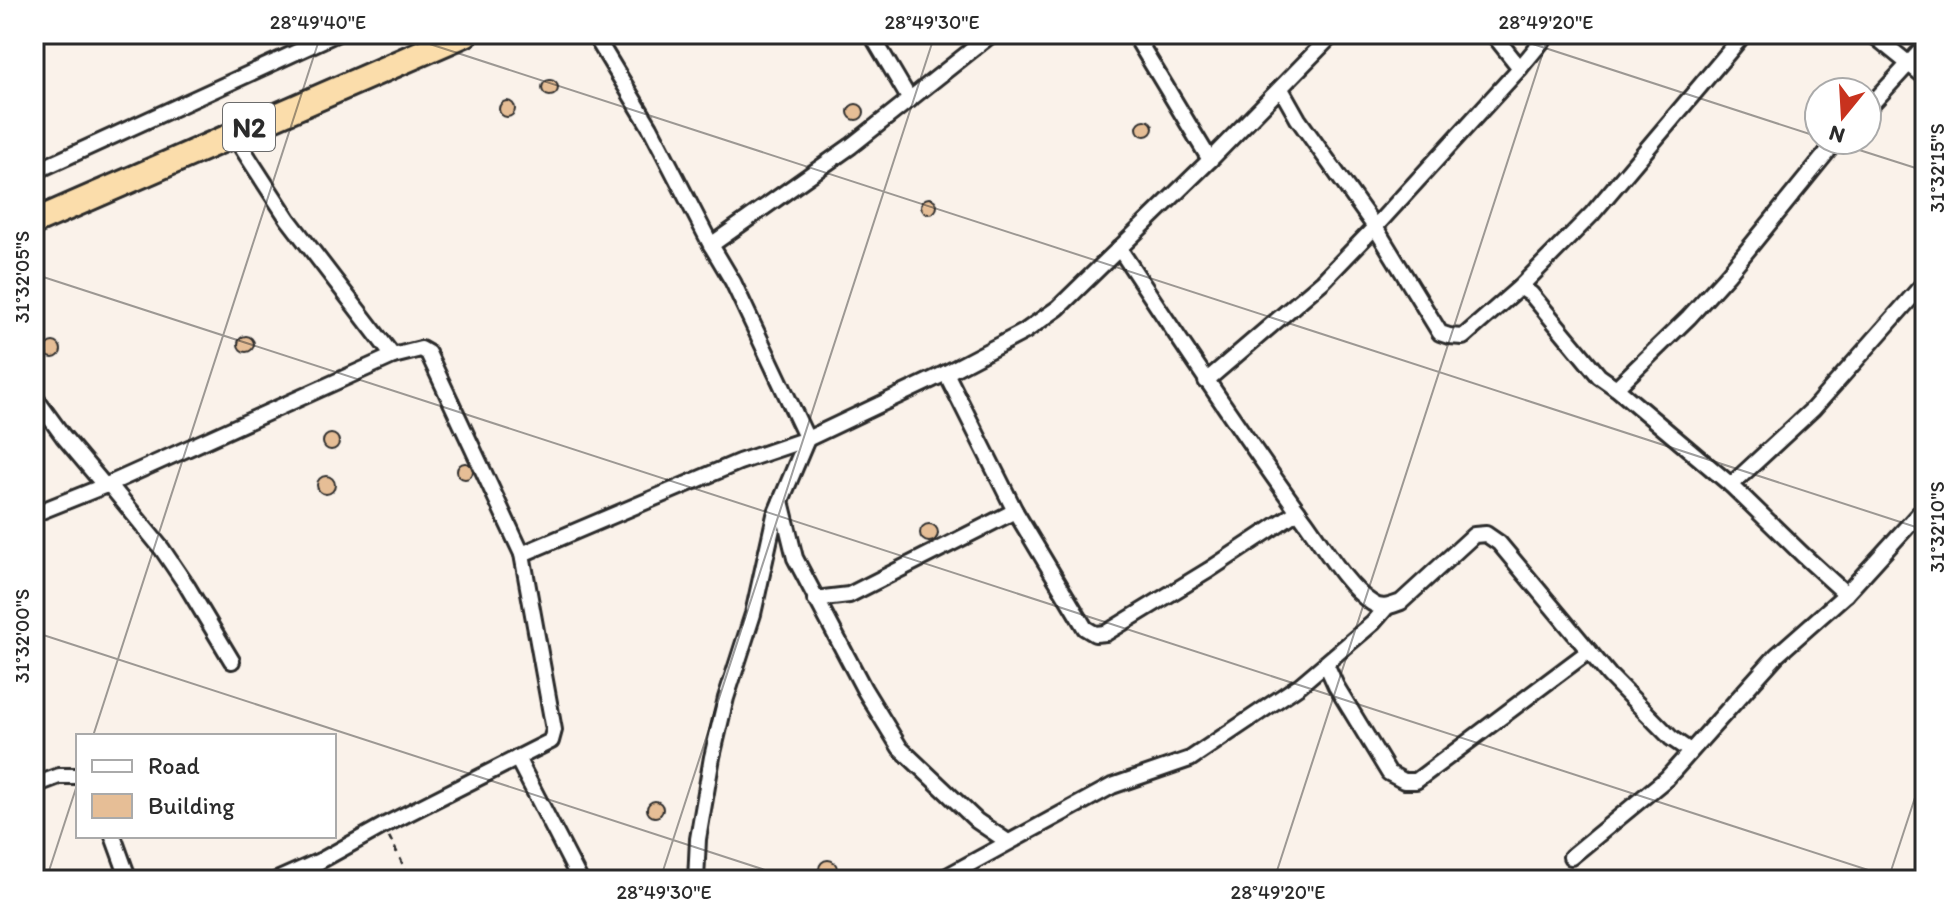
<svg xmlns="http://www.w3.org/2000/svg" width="1959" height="914" viewBox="0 0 1959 914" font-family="Itim,sans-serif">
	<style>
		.building { fill: #e6be96; stroke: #2b2b2b; stroke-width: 2 }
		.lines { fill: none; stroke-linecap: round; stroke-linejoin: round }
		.street-casing { stroke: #2b2b2b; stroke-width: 20 }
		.highway-casing { stroke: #2b2b2b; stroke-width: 30 }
		.path { stroke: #2b2b2b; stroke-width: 3; stroke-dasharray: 6 6; stroke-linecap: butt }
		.street { stroke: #fff; stroke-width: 14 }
		.highway { stroke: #fbddab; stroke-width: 24 }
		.ticks { fill: none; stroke: #2b2b2b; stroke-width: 2; stroke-opacity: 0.45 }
		.labels { text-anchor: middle; stroke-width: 6; stroke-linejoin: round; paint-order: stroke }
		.shield { fill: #fff; stroke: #6b6b6b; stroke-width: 2 }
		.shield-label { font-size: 28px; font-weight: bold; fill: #2b2b2b }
		.neatline { fill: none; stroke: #2b2b2b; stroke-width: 3 }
		.ticks-label { font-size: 20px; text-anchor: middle; fill: #2b2b2b }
	</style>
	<rect width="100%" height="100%" fill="#faf2ea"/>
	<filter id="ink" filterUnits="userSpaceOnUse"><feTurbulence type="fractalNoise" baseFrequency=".0125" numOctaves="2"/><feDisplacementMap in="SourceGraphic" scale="16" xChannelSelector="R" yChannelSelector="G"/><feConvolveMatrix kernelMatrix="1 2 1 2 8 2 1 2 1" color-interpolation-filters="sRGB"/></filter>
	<g filter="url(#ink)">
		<g class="building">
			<circle cx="550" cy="88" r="8"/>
			<circle cx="507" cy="109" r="8"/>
			<circle cx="856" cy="112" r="8"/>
			<circle cx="1145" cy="128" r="8"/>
			<circle cx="929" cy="206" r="8"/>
			<circle cx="246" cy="344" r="8"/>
			<circle cx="53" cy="350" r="8"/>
			<circle cx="331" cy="442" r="8"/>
			<circle cx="465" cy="471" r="8"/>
			<circle cx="326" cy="485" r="9"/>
			<circle cx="929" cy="533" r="9"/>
			<circle cx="655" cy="809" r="8"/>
			<circle cx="828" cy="869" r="9"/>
		</g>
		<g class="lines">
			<defs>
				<g id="street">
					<polyline points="594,34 650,127 711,245 733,282 807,439 775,515 753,614 726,698 712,757 698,839 696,880"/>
					<polyline points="871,34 910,100"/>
					<polyline points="1134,34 1210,160"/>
					<polyline points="1493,34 1520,68"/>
					<polyline points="1872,34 1925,77"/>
					<polyline points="1281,89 1298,119 1375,227 1440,333 1449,336 1463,337 1520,287 1531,294 1599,376 1616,388 1731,485 1802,554 1846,594"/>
					<polyline points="1867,109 1925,46"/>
					<polyline points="34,172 336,34"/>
					<polyline points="711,245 851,146 992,34"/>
					<path d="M1119,248c61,93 122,185 187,274 18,25 41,65 66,81 10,7 18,3 29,-1l73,-67 12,-1 13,9 110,132 62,63 19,13"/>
					<polyline points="1520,287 1592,214 1744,34"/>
					<polyline points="393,356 421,349 428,353 522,554 739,462 807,439 946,373 1024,332 1058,308 1210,160 1333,34"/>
					<polyline points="946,373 1015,511 1085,628 1095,634 1106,633 1209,570 1298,511"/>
					<polyline points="1206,381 1323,281 1375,227 1520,68 1548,34"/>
					<polyline points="1616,388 1689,317 1728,274 1837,140"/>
					<polyline points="34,396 63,436 105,486"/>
					<polyline points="109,484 162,549 187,586 232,661"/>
					<polyline points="1731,485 1813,409 1925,282"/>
					<polyline points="781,501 795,558 864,689 900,748 977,821 1008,842"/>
					<polyline points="34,514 109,484 393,356 288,219 233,134"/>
					<polyline points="815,599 849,595 1015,511"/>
					<polyline points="1326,664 1336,686 1389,773 1404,781 1416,781 1589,651"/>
					<polyline points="517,758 580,880"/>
					<polyline points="34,780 38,784 59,776 78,776"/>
					<polyline points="113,836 129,880"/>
					<polyline points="1571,857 1667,778 1777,655 1846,594 1925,507"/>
					<polyline points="277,880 320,861 383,826 551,741 554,730 522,554"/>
					<polyline points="940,880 1112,786 1190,759 1300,685 1373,623 1386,608"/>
				</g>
				<polyline id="highway" points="34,222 465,34"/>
			</defs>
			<use href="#street" class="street-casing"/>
			<use href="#highway" class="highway-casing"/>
			<polyline class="path" points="389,837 411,880"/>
			<use href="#street" class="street"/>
			<use href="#highway" class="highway"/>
		</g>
	</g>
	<path class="ticks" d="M399,34l1526,496M1502,34l317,103M1828,140l97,31M34,274l1865,606M34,632l762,248M93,736l228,-702M46,880l32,-98M660,880l275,-846M1274,880l275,-846M1888,880l37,-113"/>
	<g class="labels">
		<rect class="shield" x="223" y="103" width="52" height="48" rx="6"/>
		<g class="shield-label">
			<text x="249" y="137">N2</text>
		</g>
	</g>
	<rect width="1959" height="914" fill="none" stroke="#fff" stroke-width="88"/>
	<rect x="76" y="734" width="260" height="104" fill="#ffffff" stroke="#aaaaaa" stroke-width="2"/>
	<rect x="92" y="760" width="40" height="12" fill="#ffffff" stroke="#aaaaaa" stroke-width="2"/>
	<text x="148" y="774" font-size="24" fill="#2b2b2b">Road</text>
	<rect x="92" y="794" width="40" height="24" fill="#e6be96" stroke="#aaaaaa" stroke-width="2"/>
	<text x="148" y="814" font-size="24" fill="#2b2b2b">Building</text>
	<g transform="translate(1843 116) rotate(198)"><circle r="38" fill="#ffffff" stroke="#aaaaaa" stroke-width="2"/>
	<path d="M0-6L14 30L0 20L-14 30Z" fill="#c8321e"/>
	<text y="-12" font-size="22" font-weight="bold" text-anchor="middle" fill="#2b2b2b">N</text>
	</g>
	<rect x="44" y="44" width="1871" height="826" class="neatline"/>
	<g class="ticks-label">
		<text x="318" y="29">28°49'40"E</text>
		<text x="932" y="29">28°49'30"E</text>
		<text x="1546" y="29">28°49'20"E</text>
		<text transform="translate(1937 168) rotate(-90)" y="7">31°32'15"S</text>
		<text transform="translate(22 277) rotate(-90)" y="7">31°32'05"S</text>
		<text transform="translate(1937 527) rotate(-90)" y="7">31°32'10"S</text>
		<text transform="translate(22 636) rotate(-90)" y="7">31°32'00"S</text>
		<text x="664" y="899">28°49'30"E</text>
		<text x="1278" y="899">28°49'20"E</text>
	</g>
</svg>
